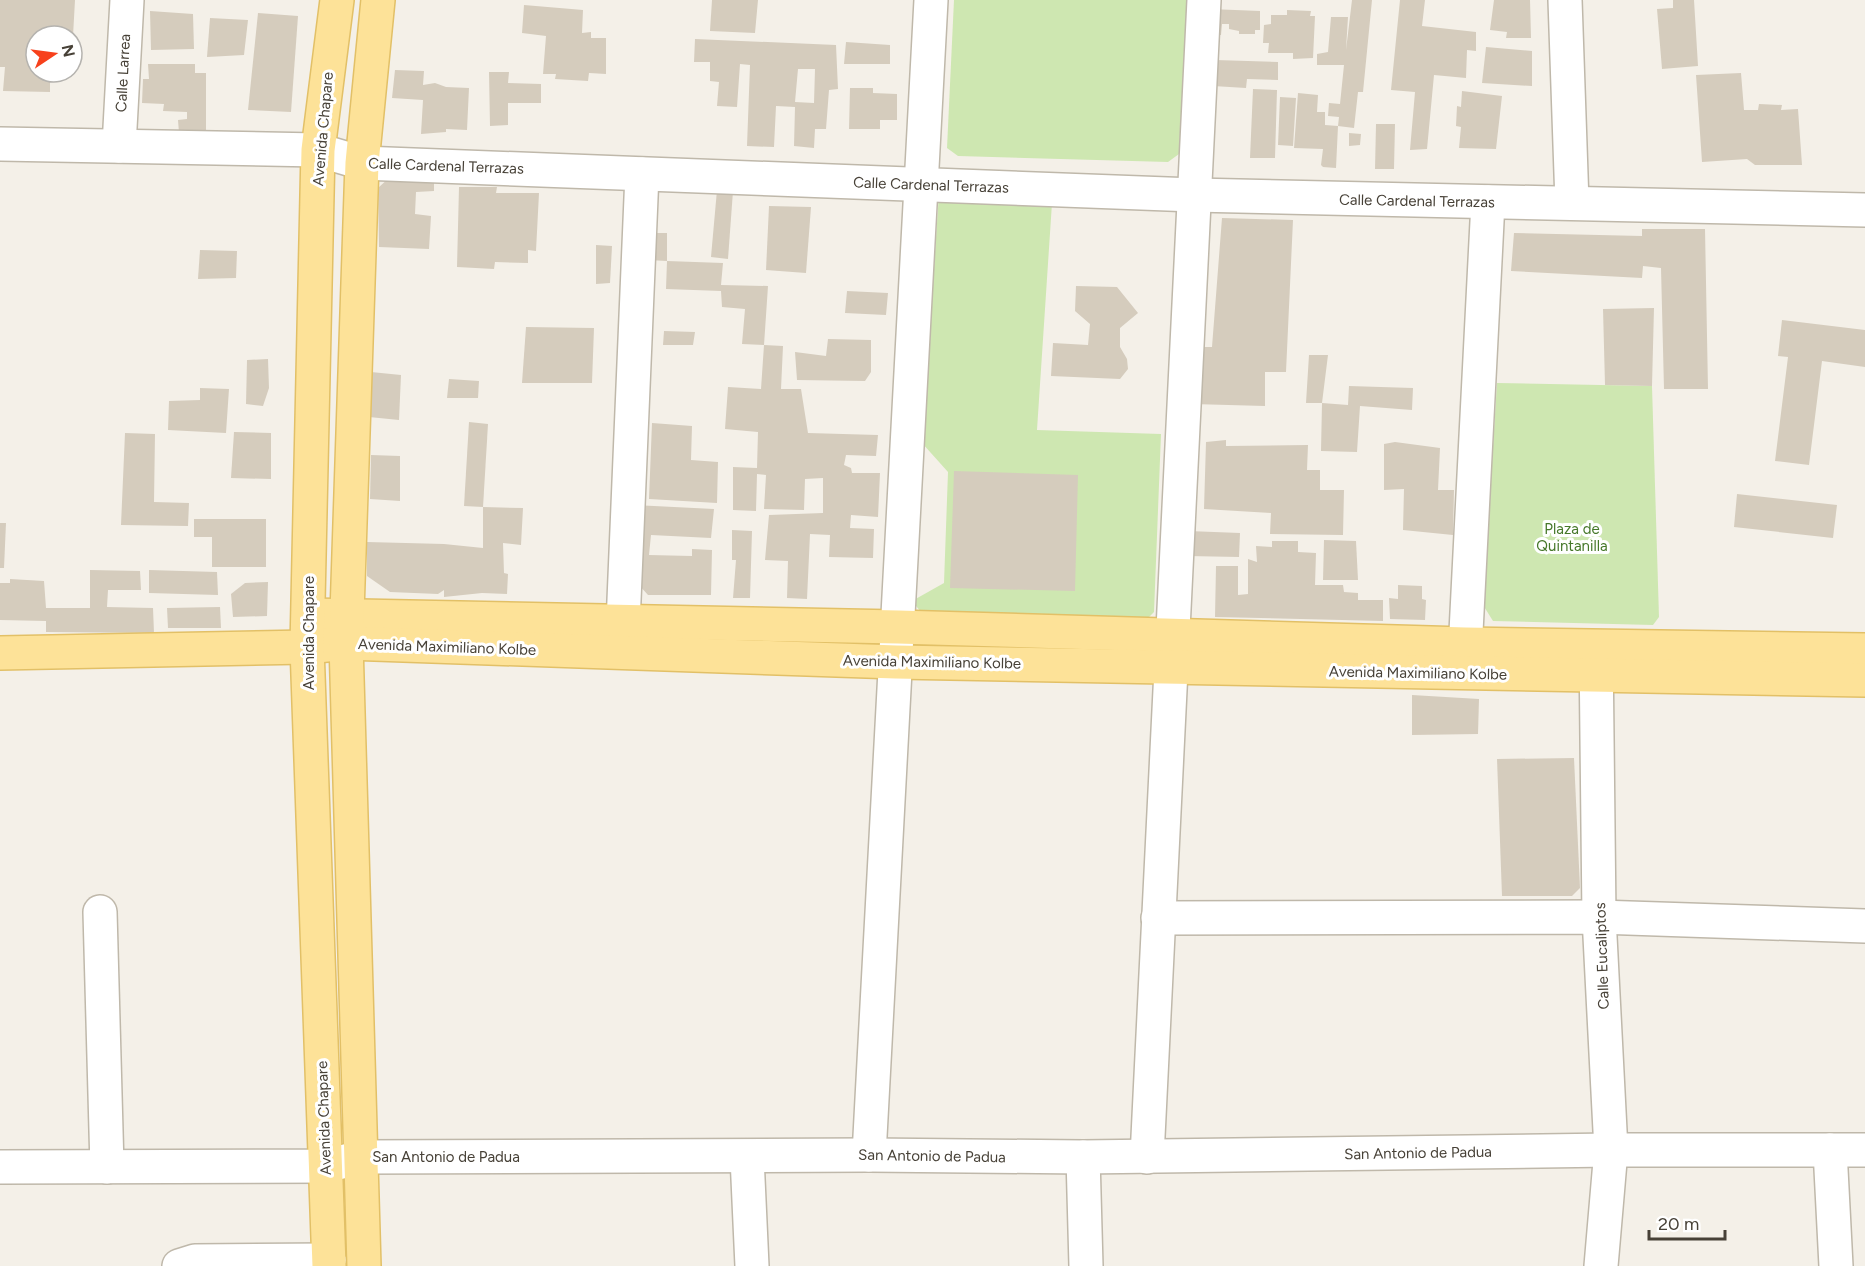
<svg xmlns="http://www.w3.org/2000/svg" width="1865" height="1266" viewBox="0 0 1865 1266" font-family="Figtree,sans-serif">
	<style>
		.green { fill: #cee7b1 }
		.building { fill: #d5ccbd; fill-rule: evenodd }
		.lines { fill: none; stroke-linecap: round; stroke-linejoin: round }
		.minor-casing { stroke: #bfb8aa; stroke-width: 36 }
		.major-casing { stroke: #e2c067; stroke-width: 36 }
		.minor { stroke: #fff; stroke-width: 33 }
		.major { stroke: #fde298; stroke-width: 33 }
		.labels { text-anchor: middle; stroke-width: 6; stroke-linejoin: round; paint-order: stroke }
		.street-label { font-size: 15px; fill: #474137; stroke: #fff }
		.park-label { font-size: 15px; fill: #46782a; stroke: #fff }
	</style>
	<rect width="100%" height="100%" fill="#f4f0e8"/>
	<g class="green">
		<polygon points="954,0 1187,0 1179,154 1168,162 958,156 947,148"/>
		<polygon points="939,194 1052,203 1037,430 1161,434 1154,612 1139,627 925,617 912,601 944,583 948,472 922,443"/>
		<polygon points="1497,383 1652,386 1659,617 1653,625 1493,621 1483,605"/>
	</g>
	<g class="building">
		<polygon points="0,0 75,0 73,36 36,36 36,72 50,72 50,92 3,91 5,67 0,67"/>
		<polygon points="712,0 758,0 755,33 710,31"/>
		<polygon points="1352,0 1372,0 1363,92 1358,92 1354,128 1338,126 1336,168 1323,167 1321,165 1323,149 1294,148 1298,93 1318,95 1317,112 1325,112 1325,125 1338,126 1339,117 1328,116 1329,103 1340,104 1344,65 1317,65 1317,54 1328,52 1331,17 1348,17 1346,50"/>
		<polygon points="1400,0 1425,0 1422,26 1476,32 1476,51 1467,50 1466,78 1434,75 1427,149 1410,150 1415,92 1391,90"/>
		<polygon points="1494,0 1530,0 1531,38 1506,38 1507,32 1490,30"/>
		<polygon points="1673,0 1694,0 1698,66 1662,69 1657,9 1673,8"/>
		<polygon points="524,5 583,10 582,33 591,32 591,38 606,38 606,74 589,73 588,81 555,79 556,74 543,74 546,36 522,33"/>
		<polygon points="1210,9 1260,11 1260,30 1255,30 1255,34 1239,34 1239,31 1229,29 1229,24 1222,24 1221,35 1212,35"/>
		<polygon points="1287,10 1311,11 1310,16 1315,16 1313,58 1293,59 1293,53 1268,53 1269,43 1263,43 1264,25 1271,24 1271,15 1287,15"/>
		<polygon points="150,11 193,14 194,49 151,50"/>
		<polygon points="258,13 298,16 291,112 248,110"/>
		<polygon points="210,18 248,20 244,55 207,57"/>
		<path d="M695,39l141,6 2,44 -9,1 -3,39h-11l-1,19 -20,-2 1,-39 -19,-1 -2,41 -27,-1 3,-81 -10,-1 -3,43 -20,-1 2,-24 -9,-1v-19h-16zM798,69h17l-1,34 -19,-1z"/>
		<polygon points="846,42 890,45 890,64 844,64"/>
		<polygon points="1486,47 1532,51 1532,86 1482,83"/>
		<polygon points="1215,60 1278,62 1278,80 1247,79 1246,88 1213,86"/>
		<polygon points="148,64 195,64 195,73 206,73 206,133 179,133 178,120 187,119 187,112 163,111 164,104 142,103 143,79 149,79"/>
		<polygon points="395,70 424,71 423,85 435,83 446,87 469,88 467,130 446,129 446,132 421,134 423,100 392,98"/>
		<polygon points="489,72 509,72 508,83 541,84 541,103 508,103 508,125 490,126"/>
		<polygon points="1741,73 1744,110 1758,110 1759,104 1782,105 1781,110 1798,109 1802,165 1755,165 1747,159 1702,162 1696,75"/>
		<polygon points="850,88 873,88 873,93 897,94 897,120 880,120 880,129 849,129"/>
		<polygon points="1253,89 1277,90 1275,158 1250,158"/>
		<polygon points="1462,91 1502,96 1496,149 1459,148 1461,127 1456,126 1457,106 1461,107"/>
		<polygon points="1280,97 1296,98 1293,146 1278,145"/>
		<polygon points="1376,124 1395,124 1394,169 1375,169"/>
		<polygon points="1349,133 1361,134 1360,145 1349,146"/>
		<polygon points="401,167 434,179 434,191 416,192 415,214 431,216 429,249 379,247 378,188"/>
		<polygon points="459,187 497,187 496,193 539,193 536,251 528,250 528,263 495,262 494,269 457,267"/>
		<polygon points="717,190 733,191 728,259 711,257"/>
		<polygon points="769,206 811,207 806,273 766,270"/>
		<polygon points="1222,218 1293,220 1286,372 1265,372 1265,406 1192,404 1194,347 1212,347"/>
		<polygon points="1642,229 1705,229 1708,389 1664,389 1661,268 1643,266 1642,278 1511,271 1514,233 1642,236"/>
		<polygon points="648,233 667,233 667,261 648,260"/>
		<polygon points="596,245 612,246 610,283 596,284"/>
		<polygon points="200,250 237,251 236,278 198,279"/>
		<polygon points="667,261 723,263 721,285 768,286 764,345 742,344 745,309 722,307 721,291 666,289"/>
		<polygon points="1076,286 1117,287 1138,313 1120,328 1120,347 1127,359 1128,369 1120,379 1051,376 1053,343 1088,345 1090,324 1075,311"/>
		<polygon points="847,291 888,293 886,315 845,313"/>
		<polygon points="1654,308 1652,386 1605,385 1603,309"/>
		<polygon points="1782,320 1865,330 1865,367 1822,361 1809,465 1775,461 1788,357 1778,356"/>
		<polygon points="526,327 594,328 592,383 522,383"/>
		<polygon points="664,331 695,332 693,345 663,345"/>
		<polygon points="828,339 871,340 871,372 865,381 797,380 795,352 826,356"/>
		<polygon points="764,345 783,346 781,389 801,389 808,433 878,435 876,456 846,455 844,465 851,468 852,473 880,473 878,517 851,515 850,528 874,529 873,558 829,557 830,535 810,534 807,599 787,598 788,561 765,560 769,515 823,513 823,478 805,479 804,510 764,509 766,475 757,474 756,511 733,510 733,467 757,468 758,432 725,429 728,387 761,389"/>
		<polygon points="1309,355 1328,355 1322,403 1348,405 1349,386 1413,388 1412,410 1360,406 1357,452 1321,451 1322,403 1306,403"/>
		<polygon points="268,359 269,388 263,406 246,404 247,360"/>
		<polygon points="371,372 401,375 399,420 369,417"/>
		<polygon points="449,379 479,381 478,398 447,398"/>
		<polygon points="200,388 229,389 226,433 168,430 169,401 200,400"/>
		<polygon points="469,422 488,424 483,507 464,506"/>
		<polygon points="652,423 692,426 691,460 718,462 717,503 649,499"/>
		<polygon points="234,432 271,433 271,479 231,478"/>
		<polygon points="125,433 155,434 154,502 189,503 188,526 121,525"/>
		<polygon points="1226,440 1226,446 1308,445 1307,470 1320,470 1320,490 1344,490 1343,535 1270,534 1271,513 1204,509 1206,442"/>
		<polygon points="1395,442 1440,448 1438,490 1454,490 1453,535 1403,530 1404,489 1384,490 1384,444"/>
		<polygon points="371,455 400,456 400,501 370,499"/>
		<polygon points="954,471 1078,475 1075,591 950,588"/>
		<polygon points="1737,494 1837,505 1833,538 1734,527"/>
		<polygon points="634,505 714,509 711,538 651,535 649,555 692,556 692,549 712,550 711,595 648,595 631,576"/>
		<polygon points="483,507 523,508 521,545 503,543 504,573 508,574 507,594 482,593 444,597 444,590 438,594 390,592 367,576 367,542 444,544 483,548"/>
		<polygon points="194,519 266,519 266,567 212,567 212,537 194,537"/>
		<polygon points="0,523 6,523 4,568 0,568"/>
		<polygon points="732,530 752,531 750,598 733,598 736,560 732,560"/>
		<polygon points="1188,531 1240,533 1239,557 1187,556"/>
		<polygon points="1324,540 1356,541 1358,580 1323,580"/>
		<polygon points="1272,541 1298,541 1298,552 1316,553 1315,585 1343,585 1344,592 1358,593 1358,600 1383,600 1383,621 1215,617 1216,566 1238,566 1238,595 1248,594 1248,559 1257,562 1256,546 1272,547"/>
		<polygon points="90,570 140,571 141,590 108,590 107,607 153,608 154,633 46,632 46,621 0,620 0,583 10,583 10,579 44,581 46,608 90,608"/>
		<polygon points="149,570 217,572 218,595 149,593"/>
		<polygon points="268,582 267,616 233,617 231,594 245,583"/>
		<polygon points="1398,585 1422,586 1422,599 1426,600 1425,620 1390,619 1389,598 1398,599"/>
		<polygon points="220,607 221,628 168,628 167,608"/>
		<polygon points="1412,695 1479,699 1478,734 1412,735"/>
		<polygon points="1574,758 1580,888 1572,896 1502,896 1497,759"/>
	</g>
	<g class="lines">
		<defs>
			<g id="minor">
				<polyline points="1565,0 1572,203"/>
				<polyline points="0,144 318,150 362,163 1194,195 1865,210"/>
				<polyline points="119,146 127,0"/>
				<polyline points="623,624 642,174"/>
				<polyline points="1596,648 1599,917 1611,1150 1601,1266"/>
				<polyline points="1464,671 1488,202"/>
				<polyline points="100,912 107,1167"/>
				<polyline points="1158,918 1599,917 1865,926"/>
				<polyline points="1830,1150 1836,1266"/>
				<polyline points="869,1155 931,0"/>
				<polyline points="747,1157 752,1266"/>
				<polyline points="1083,1157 1086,1266"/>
				<polyline points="1147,1157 1204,0"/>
				<polyline points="0,1167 326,1166 361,1157 869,1155 1083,1157 1611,1150 1865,1150"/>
				<polyline points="179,1266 195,1261 329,1260"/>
			</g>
			<g id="major">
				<polyline points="309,615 898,627 1465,644 1865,650"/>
				<polyline points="0,653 307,647 346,643 896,662 1865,680"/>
				<polyline points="329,1266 307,647 318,150 337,0"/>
				<polyline points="364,1266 346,643 362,163 378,0"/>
			</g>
		</defs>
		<use href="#minor" class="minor-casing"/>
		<use href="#major" class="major-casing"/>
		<use href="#minor" class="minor"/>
		<use href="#major" class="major"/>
	</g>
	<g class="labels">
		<g class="street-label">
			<text transform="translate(123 73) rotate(-87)" y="5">Calle Larrea</text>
			<text transform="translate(323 129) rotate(-85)" y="5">Avenida Chapare</text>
			<text transform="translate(446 166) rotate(2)" y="5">Calle Cardenal Terrazas</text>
			<text transform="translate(931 185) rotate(2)" y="5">Calle Cardenal Terrazas</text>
			<text transform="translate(1417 201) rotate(1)" y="5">Calle Cardenal Terrazas</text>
			<text transform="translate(309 633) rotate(-90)" y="5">Avenida Chapare</text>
			<text transform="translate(447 647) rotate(2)" y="5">Avenida Maximiliano Kolbe</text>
			<text transform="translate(932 662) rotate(1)" y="5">Avenida Maximiliano Kolbe</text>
			<text transform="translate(1418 673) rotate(1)" y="5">Avenida Maximiliano Kolbe</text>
			<text transform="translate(1602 956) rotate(-92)" y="5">Calle Eucaliptos</text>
			<text transform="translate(324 1118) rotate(-92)" y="5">Avenida Chapare</text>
			<text transform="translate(1418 1153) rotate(-1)" y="5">San Antonio de Padua</text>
			<text transform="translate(932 1156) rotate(1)" y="5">San Antonio de Padua</text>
			<text x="446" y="1162">San Antonio de Padua</text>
		</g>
		<g class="park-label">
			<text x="1572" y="534">Plaza de<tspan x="1572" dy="17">Quintanilla</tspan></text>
		</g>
	</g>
	<g transform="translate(54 54) rotate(77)"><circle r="28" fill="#ffffff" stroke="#b5b3af" stroke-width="1.5"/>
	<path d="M0-4.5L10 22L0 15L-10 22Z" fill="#f7411c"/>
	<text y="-9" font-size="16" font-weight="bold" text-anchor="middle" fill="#474137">N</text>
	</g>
	<path d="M1649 1230v9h76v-9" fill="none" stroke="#474137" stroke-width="3"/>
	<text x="1658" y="1230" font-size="18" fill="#474137" stroke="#ffffff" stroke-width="4.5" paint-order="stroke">20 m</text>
</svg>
